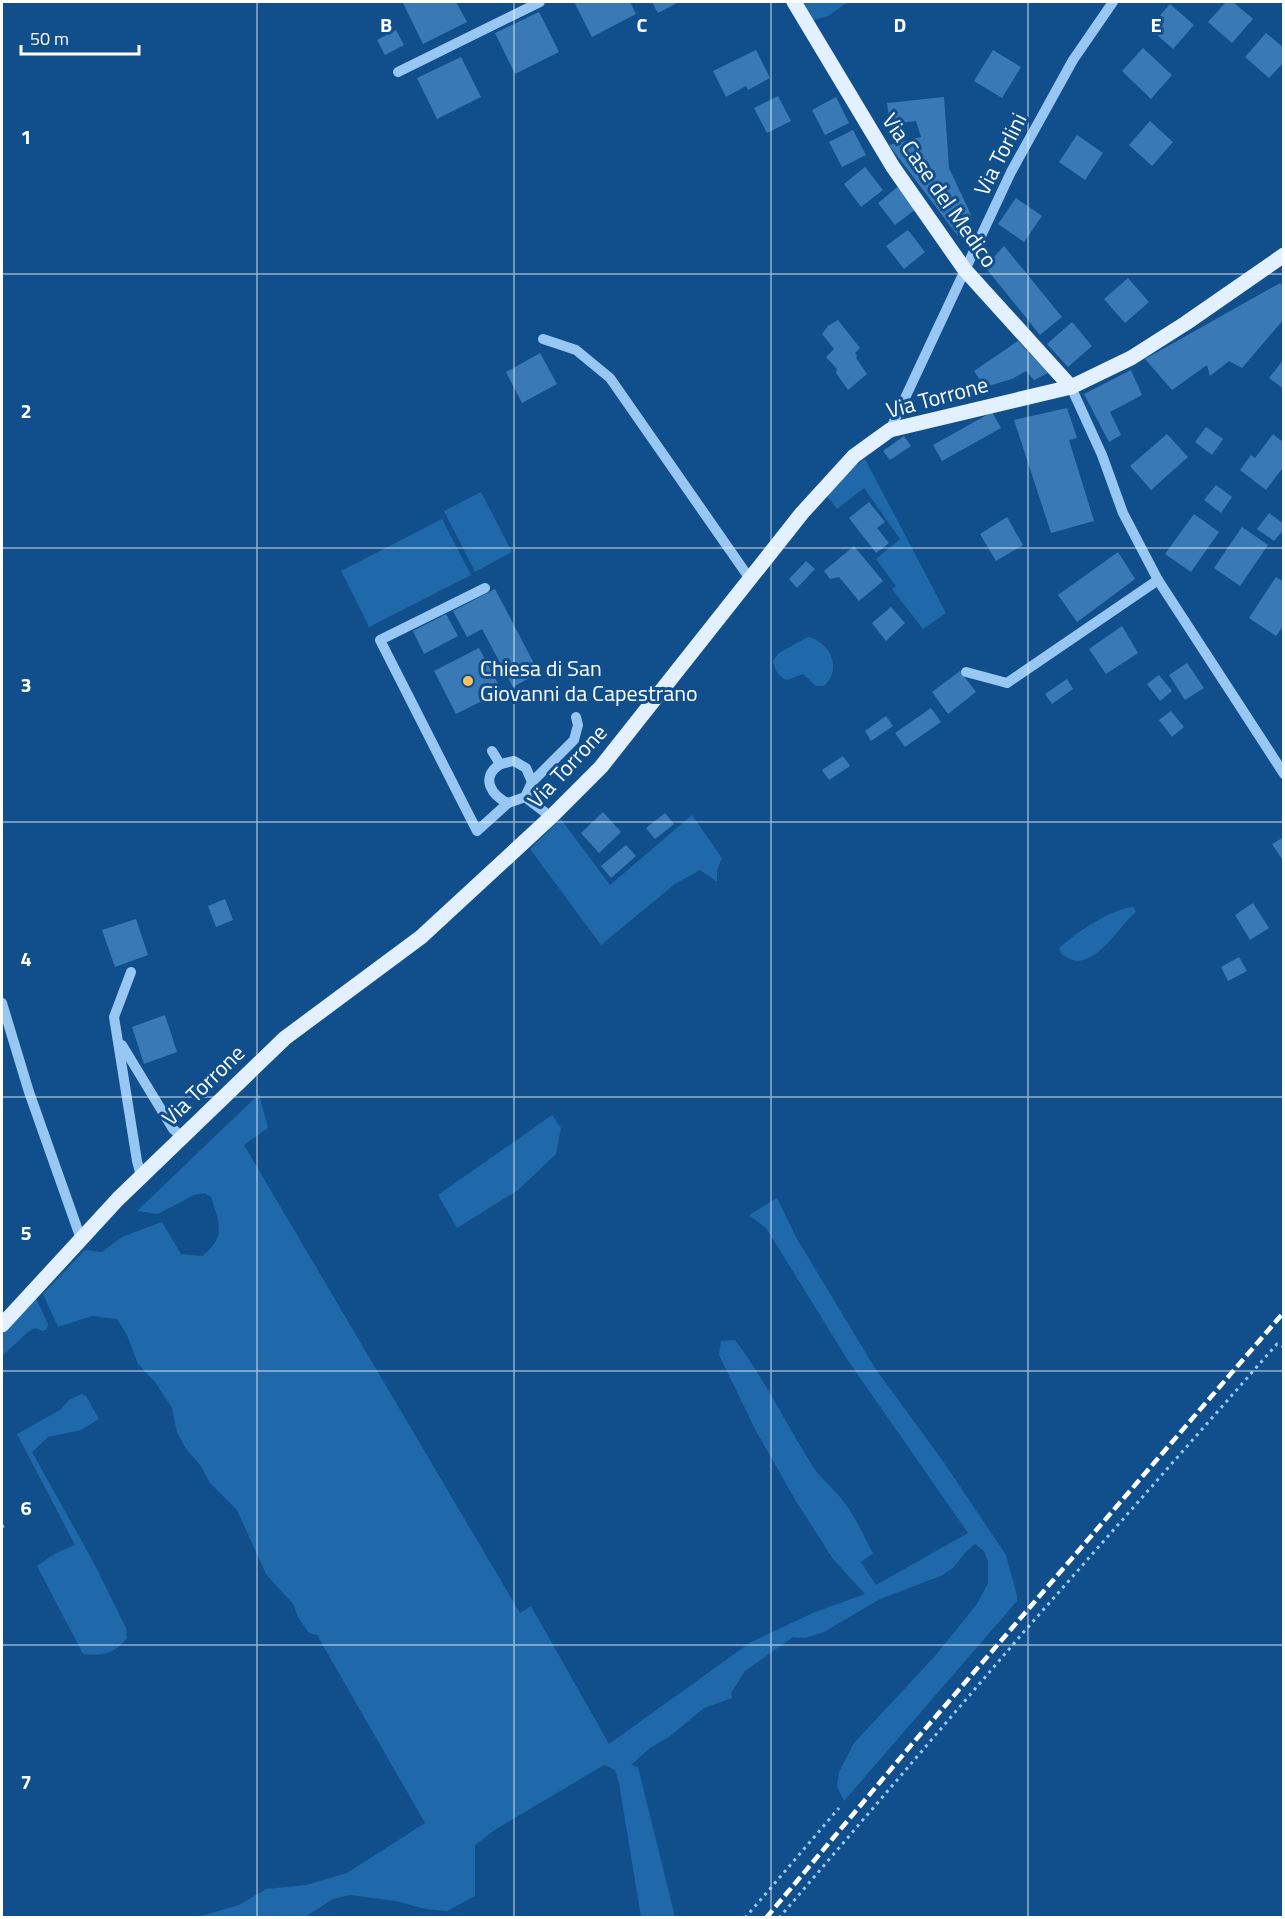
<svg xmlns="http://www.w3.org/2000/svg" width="1285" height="1919" viewBox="0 0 1285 1919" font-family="'Titillium Web',sans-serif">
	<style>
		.green { fill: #1f68a9 }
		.building { fill: #3979b5 }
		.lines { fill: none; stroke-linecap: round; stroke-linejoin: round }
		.path { stroke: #97c7f2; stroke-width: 3; stroke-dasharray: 3 4.5; stroke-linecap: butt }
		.minor { stroke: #97c7f2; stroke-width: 10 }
		.major { stroke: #e2f0ff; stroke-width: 15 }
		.rail { stroke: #fff; stroke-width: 4.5; stroke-dasharray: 10 4.5; stroke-linecap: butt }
		.grid { fill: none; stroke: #fff; stroke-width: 1.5; stroke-opacity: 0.55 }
		.poi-dot { fill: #ffc258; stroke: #114f8c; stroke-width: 2 }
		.labels { text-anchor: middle; stroke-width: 6; stroke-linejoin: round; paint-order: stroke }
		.street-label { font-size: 22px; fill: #fff; stroke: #114f8c }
		.poi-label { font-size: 22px; fill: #fff; stroke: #114f8c; text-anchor: start }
		.grid-label { font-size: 20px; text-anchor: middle; font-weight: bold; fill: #fff; stroke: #114f8c; stroke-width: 6; stroke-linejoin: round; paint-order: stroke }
	</style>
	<rect width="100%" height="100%" fill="#114f8c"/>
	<g class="green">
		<polygon points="799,2 848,2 828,16 810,21"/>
		<polygon points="865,459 946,613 923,629 892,589 896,586 876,559 900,539 864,488 837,509 826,495 852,468"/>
		<polygon points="481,492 512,552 475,572 444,511"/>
		<polygon points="442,519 471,575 369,627 341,571"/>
		<path d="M808,637c22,5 35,32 16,49h-8l-13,-12 -16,6c-9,-3 -12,-10 -14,-19l6,-8z"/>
		<polygon points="692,815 722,858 717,870 717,882 700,870 675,884 601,945 530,849 561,819 610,885"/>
		<path d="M1133,907l3,5c-16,13 -34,47 -58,49 -6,0 -12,-4 -17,-7l-2,-6c17,-15 51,-39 74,-41z"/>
		<path d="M259,1094l9,34 -24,17 276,468 11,-7 78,138 142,-102 64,-30 50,-18 -32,-35 -37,-58 -40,-70 -37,-76 2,-14 14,-1c29,38 50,82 75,122 8,14 20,23 30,35 14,16 23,38 33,56l-12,9 15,23 92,-52 -119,-171 -83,-134 -17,-13 28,-17 20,41 78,129 70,96 61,91 11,41v5l-173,200 -7,-14 2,-15 15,-29 81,-87 42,-52 11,-21v-22l-4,-10 -9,-7 -10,9 -12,15 -12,8 -61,23 -56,33 -19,6 -12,-1 -48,34 -14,22 1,5 -28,10 -35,29 -19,11 -19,17 7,2 37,150h-34l-22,-134 -4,-13 -11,-5 -108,64 -21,16v51l-28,15 -22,-2 -29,-8 -46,-6 -17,4 -28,18h-107l41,-12 27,-16 40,-4 41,-12 78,-50 -108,-188 -8,-2 -11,-16 -5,-13 -27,-30 -29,-64 -27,-27 -9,-17 -15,-17 -9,-17 -5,-24 -17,-26 -17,-18 -11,-29 -10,-16 -25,-3 -34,11 -15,-33 42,-44 17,2 20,-15 40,-15 19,32 21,2c25,-19 17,-33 9,-59l-6,-4 -11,2 -36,19 -21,-3z"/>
		<polygon points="552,1115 561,1128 556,1154 518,1190 457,1228 438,1195"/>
		<polygon points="36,1298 48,1324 47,1329 43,1331 35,1328 28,1332 2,1356 2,1335"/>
		<path d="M81,1394l5,2 13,23 -18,11 -33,7 -16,15 63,113 31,63 1,10c-13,16 -24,18 -44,16l-46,-88 19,-13 19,-8 -58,-111 43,-24 9,-10z"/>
	</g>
	<g class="building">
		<polygon points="407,2 456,2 467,22 423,44 403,3"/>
		<polygon points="574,2 630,2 636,14 592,37"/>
		<polygon points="652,2 676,2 677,3 658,13"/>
		<polygon points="1226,2 1233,2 1253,19 1232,43 1208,22"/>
		<polygon points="1170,4 1194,25 1173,49 1149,28"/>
		<polygon points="539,12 559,52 515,74 495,33"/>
		<polygon points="396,30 404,45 385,55 377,40"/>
		<polygon points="1266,33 1284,48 1284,62 1269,78 1245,57"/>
		<polygon points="1143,48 1172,75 1151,99 1122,71"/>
		<polygon points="756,50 770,78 748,90 746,86 726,97 713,71"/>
		<polygon points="993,50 1021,67 1002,98 974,81"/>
		<polygon points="461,57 481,97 437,119 417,78"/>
		<polygon points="778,96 791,121 767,133 754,108"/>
		<polygon points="836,97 849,123 825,135 812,110"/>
		<polygon points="944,97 949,168 971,215 958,236 889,145 921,137 916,121 890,124 887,103"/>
		<polygon points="1150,121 1173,142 1152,166 1129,145"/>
		<polygon points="853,130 866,155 842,167 829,142"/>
		<polygon points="1077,135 1103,153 1085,180 1059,162"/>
		<polygon points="865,167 883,190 861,207 844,184"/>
		<polygon points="899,186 916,209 895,225 878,203"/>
		<polygon points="1016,198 1042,216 1024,242 998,224"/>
		<polygon points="908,230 925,252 904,269 886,246"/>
		<polygon points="1004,246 1062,317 1040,335 985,267"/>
		<polygon points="1128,278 1149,302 1125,323 1104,299"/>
		<polygon points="1280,283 1284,288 1284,319 1242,368 1229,361 1210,376 1207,365 1172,390 1145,359"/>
		<polygon points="838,320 860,348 855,353 857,356 856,358 867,374 848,390 836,373 837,369 826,357 834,349 822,334 828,326"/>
		<polygon points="1072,322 1092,346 1068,367 1047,344"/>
		<polygon points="1018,341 1048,373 1034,380 1026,371 1012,379 985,387 974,371"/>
		<polygon points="540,353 557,384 522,403 506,372"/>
		<polygon points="1284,359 1284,389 1269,378"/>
		<polygon points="1131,370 1142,395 1110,412 1121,435 1109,442 1084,394"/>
		<polygon points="1067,408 1077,438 1069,440 1094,521 1051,533 1014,420"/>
		<polygon points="992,412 1001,428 942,461 933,445"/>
		<polygon points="1206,427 1223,439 1212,455 1195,442"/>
		<polygon points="1167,434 1188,457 1151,490 1130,466"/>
		<polygon points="1273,434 1284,443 1284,466 1266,490 1240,470 1251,455 1255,458"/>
		<polygon points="904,436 911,446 890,460 883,451"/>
		<polygon points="1216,485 1232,497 1221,513 1204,500"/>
		<polygon points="869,502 885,522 877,528 889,543 876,553 849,518"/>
		<polygon points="1269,513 1284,524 1284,529 1274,541 1257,529"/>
		<polygon points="1194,514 1219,532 1191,572 1165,554"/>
		<polygon points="1007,517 1023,545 996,561 980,534"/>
		<polygon points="1242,527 1268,545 1240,586 1214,568"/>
		<polygon points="854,546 883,581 859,601 839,577 830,579 824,571"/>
		<polygon points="1118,552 1135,579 1077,622 1058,595"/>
		<polygon points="806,561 815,569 797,588 789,579"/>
		<polygon points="1276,577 1284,582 1284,625 1276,636 1249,618"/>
		<polygon points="495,589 539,673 513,687 482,629 467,637 453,611"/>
		<polygon points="891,607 905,623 886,641 872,623"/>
		<polygon points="446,614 458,636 424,654 413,631"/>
		<polygon points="1122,626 1138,653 1106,674 1089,649"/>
		<polygon points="479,648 502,691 456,714 434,671"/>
		<polygon points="1187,663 1204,688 1185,700 1169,675"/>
		<polygon points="960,671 976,692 948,714 932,692"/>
		<polygon points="1159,675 1172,691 1160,701 1147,684"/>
		<polygon points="1067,679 1073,689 1052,704 1045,694"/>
		<polygon points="931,708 941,722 905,747 895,733"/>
		<polygon points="1171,711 1184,727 1172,737 1159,720"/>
		<polygon points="886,716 893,726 871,741 865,731"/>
		<polygon points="843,756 850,766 829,780 822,770"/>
		<polygon points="603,812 621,832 599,853 581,833"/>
		<polygon points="665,813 674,824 655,839 646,828"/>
		<polygon points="1284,837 1284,862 1272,844"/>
		<polygon points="626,845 636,856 611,878 601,866"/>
		<polygon points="225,899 233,920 216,927 208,906"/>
		<polygon points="1253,903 1269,928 1250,940 1235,915"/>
		<polygon points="136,919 148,955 115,967 102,930"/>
		<polygon points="1239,957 1247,971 1228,981 1221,967"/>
		<polygon points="165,1015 177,1052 144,1064 132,1027"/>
	</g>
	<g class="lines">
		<g class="path">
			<polyline points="2,1525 4,1530"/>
			<polyline points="745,1918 839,1808"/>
			<polyline points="779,1918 1022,1634 1277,1344 1284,1347"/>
		</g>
		<g class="minor">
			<polyline points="398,72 540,2"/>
			<polyline points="543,339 576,350 610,378 750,579"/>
			<polyline points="1071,387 1102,455 1123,513 1158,580 1284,774"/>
			<polyline points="890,430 1011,172 1073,60 1113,2"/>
			<polyline points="485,588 380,640 477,831 508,803 525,797 532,782 574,740 578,725 576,717"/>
			<polyline points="966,672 1007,683 1158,580"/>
			<polyline points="492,751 500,764"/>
			<polyline points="525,797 551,817"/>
			<path d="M508,803c-16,-7 -28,-25 -9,-38 4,-2 10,-3 15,-4l12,7 6,14"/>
			<polyline points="131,972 114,1017 137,1161 141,1176"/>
			<polyline points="2,1003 29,1092 81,1239"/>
			<polyline points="122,1045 173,1129 182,1137"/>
		</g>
		<g class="major">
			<polyline points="794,2 893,167 965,270 1071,387"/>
			<polyline points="2,1325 118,1199 285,1038 421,937 551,817 601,767 802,513 854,456 890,430 1071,387 1131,358 1186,323 1284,255"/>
		</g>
		<polyline class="rail" points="766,1918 907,1750 1284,1312"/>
	</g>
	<path class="grid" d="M257,2v1916M514,2v1916M771,2v1916M1028,2v1916M2,274h1282M2,548h1282M2,822h1282M2,1097h1282M2,1371h1282M2,1645h1282"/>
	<circle class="poi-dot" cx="468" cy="681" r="6"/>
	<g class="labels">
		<g class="street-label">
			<text transform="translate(1000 154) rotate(-63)" y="8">Via Torlini</text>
			<text transform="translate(940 190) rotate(55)" y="8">Via Case del Medico</text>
			<text transform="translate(937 397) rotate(-15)" y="8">Via Torrone</text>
			<text transform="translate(567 766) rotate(-47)" y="8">Via Torrone</text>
			<text transform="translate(203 1085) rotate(-44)" y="8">Via Torrone</text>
		</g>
		<g class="poi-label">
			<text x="480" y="676">Chiesa di San<tspan x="480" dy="25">Giovanni da Capestrano</tspan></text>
		</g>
	</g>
	<g class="grid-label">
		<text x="386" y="32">B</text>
		<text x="642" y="32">C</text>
		<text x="900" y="32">D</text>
		<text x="1156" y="32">E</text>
		<text x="26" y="144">1</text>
		<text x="26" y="418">2</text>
		<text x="26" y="692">3</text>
		<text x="26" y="966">4</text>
		<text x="26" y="1240">5</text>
		<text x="26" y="1515">6</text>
		<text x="26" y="1789">7</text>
	</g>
	<rect width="1285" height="1919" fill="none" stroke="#ffffff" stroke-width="6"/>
	<path d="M21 45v9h118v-9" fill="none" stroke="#ffffff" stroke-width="3"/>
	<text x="30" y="45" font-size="18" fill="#ffffff" stroke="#114f8c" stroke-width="4.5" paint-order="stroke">50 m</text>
</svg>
